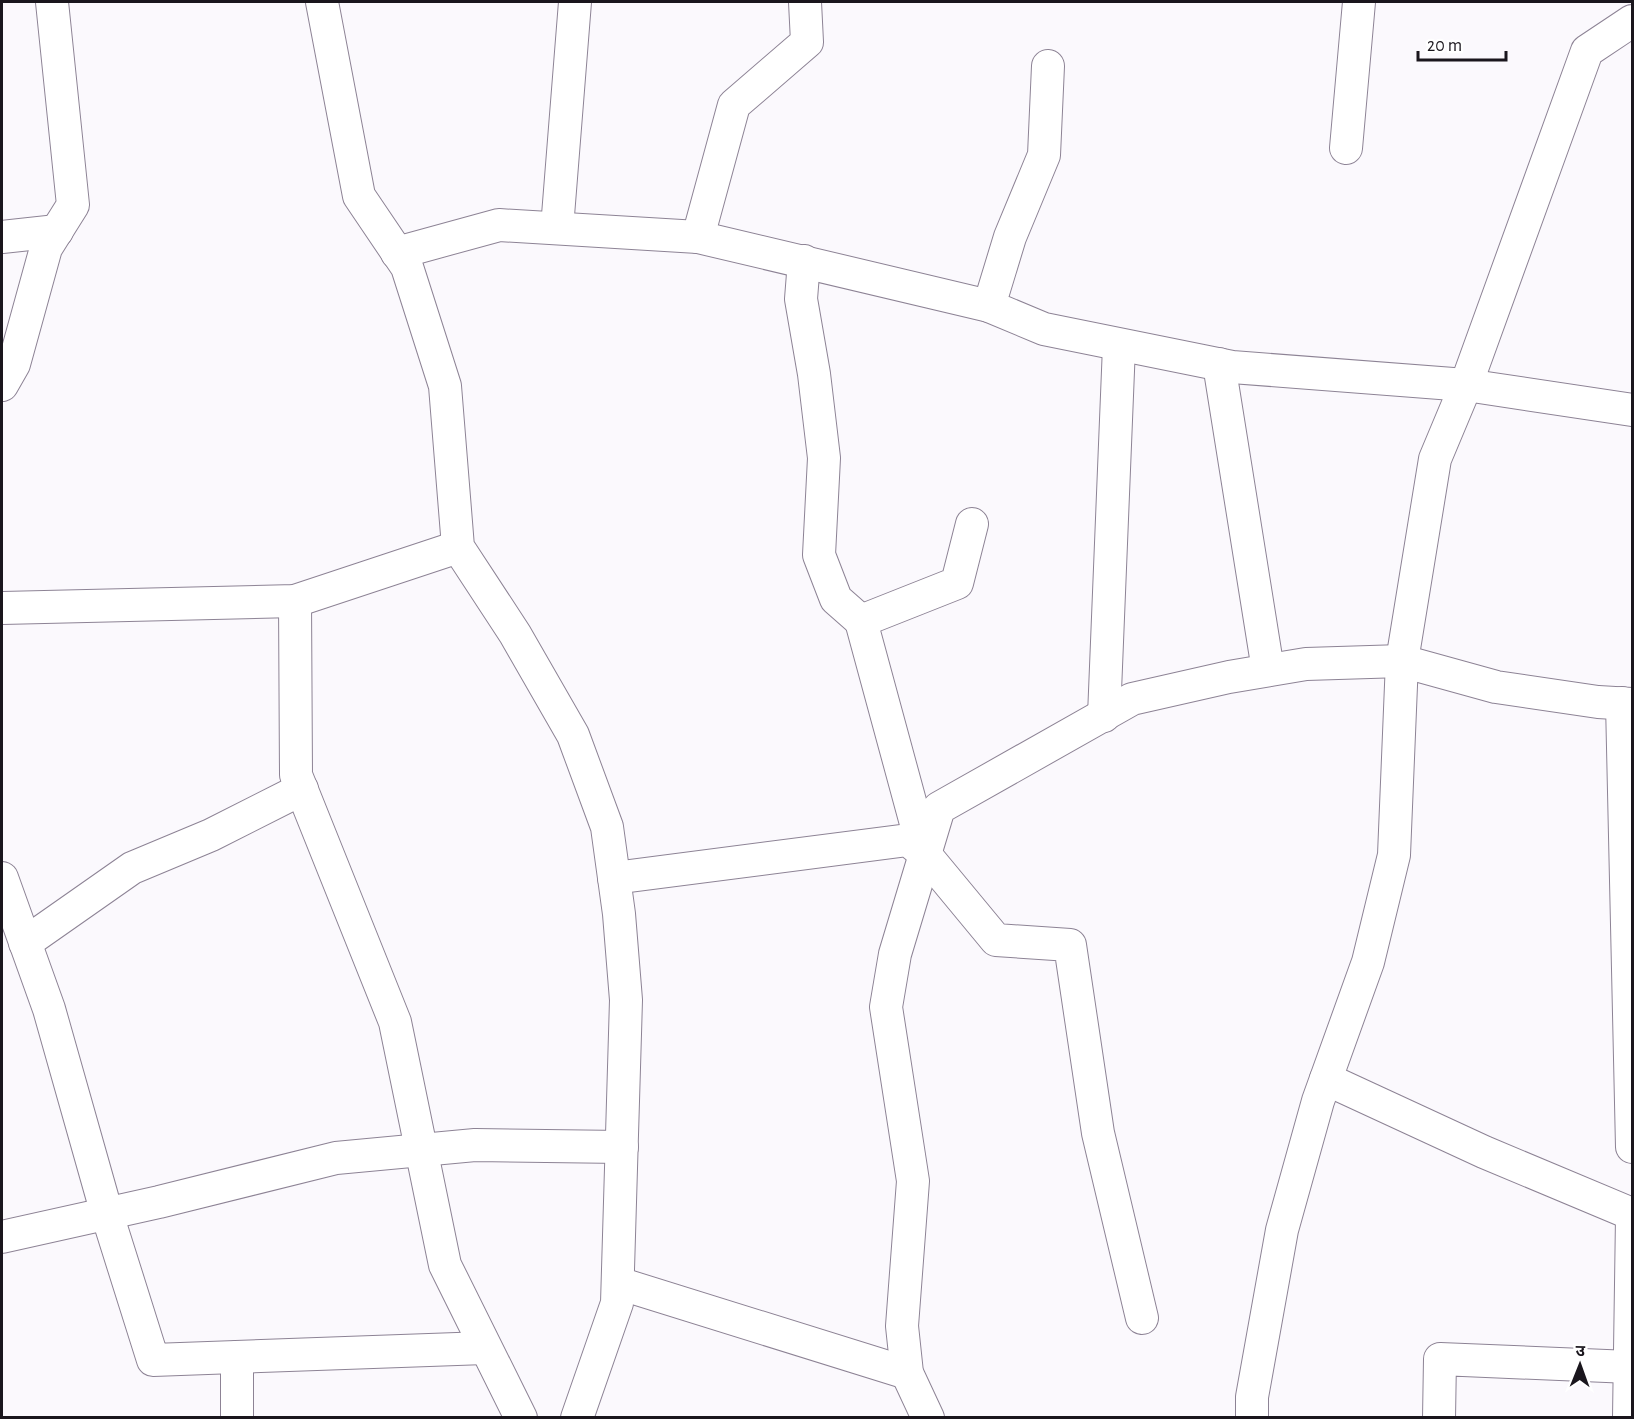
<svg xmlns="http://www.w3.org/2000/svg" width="1634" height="1419" viewBox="0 0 1634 1419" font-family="'Alegreya Sans','Noto Sans Devanagari',sans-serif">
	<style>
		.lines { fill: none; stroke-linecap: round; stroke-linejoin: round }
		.minor-casing { stroke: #8d8395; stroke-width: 34 }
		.minor { stroke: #fff; stroke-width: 32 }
	</style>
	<rect width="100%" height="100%" fill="#fbf9fd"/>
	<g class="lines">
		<defs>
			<g id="minor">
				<polyline points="322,2 359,196 407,267 445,386 458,547 515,634 573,735 607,827 619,914 626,1000 617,1303 577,1418"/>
				<polyline points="1048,66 1044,155 1010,237 989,306 1044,329 1232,367 1466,385 1632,410"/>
				<polyline points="1346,148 1359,2"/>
				<polyline points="557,228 575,2"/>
				<polyline points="2,237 57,231"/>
				<polyline points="698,237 734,105 807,42 805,2"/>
				<polyline points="397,253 499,225 698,237 989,306"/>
				<polyline points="804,261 801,299 814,374 824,458 819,555 836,599 861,621"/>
				<polyline points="1219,364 1268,670"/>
				<polyline points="2,385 14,364 46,248 73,205 52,2"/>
				<polyline points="295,601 296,775 395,1022 445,1265 521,1418"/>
				<polyline points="2,608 295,601 458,547"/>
				<polyline points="1622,703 1632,1147"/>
				<polyline points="1104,716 1119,346"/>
				<polyline points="924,853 861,621 957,583 972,524"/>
				<polyline points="2,878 49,1009 107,1214 153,1360 485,1348"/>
				<polyline points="614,878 908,840 924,853 996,940 1070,945 1098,1133 1142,1318"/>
				<polyline points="25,943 132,868 211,835 302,789"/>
				<polyline points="1326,1079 1484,1152 1632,1214"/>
				<polyline points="2,1237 159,1202 336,1158 475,1145 622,1147"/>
				<polyline points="618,1283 907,1373"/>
				<polyline points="237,1418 237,1357"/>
				<polyline points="928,1418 907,1373 902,1326 913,1181 886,1007 895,954 939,808 1132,699 1229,677 1306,664 1402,661 1496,687 1598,702 1632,704"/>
				<polyline points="1252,1418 1252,1397 1282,1230 1318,1101 1368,962 1394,855 1402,661 1435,459 1466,385 1587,51 1632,21"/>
				<polyline points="1439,1418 1440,1359 1630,1367"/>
				<polyline points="1629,1418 1632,1217"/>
			</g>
		</defs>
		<use href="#minor" class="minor-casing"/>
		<use href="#minor" class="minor"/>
	</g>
	<rect width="1634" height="1419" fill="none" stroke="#1a161d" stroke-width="6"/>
	<g transform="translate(1580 1365) rotate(1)" stroke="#ffffff" stroke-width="4.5" paint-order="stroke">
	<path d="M0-4.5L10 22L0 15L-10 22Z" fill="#1a161d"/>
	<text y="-9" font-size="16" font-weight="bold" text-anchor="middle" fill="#1a161d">उ</text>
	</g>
	<path d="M1418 51v9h88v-9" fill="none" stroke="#1a161d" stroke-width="3"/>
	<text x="1427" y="51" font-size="18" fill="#1a161d" stroke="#ffffff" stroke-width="4.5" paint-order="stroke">20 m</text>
</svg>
